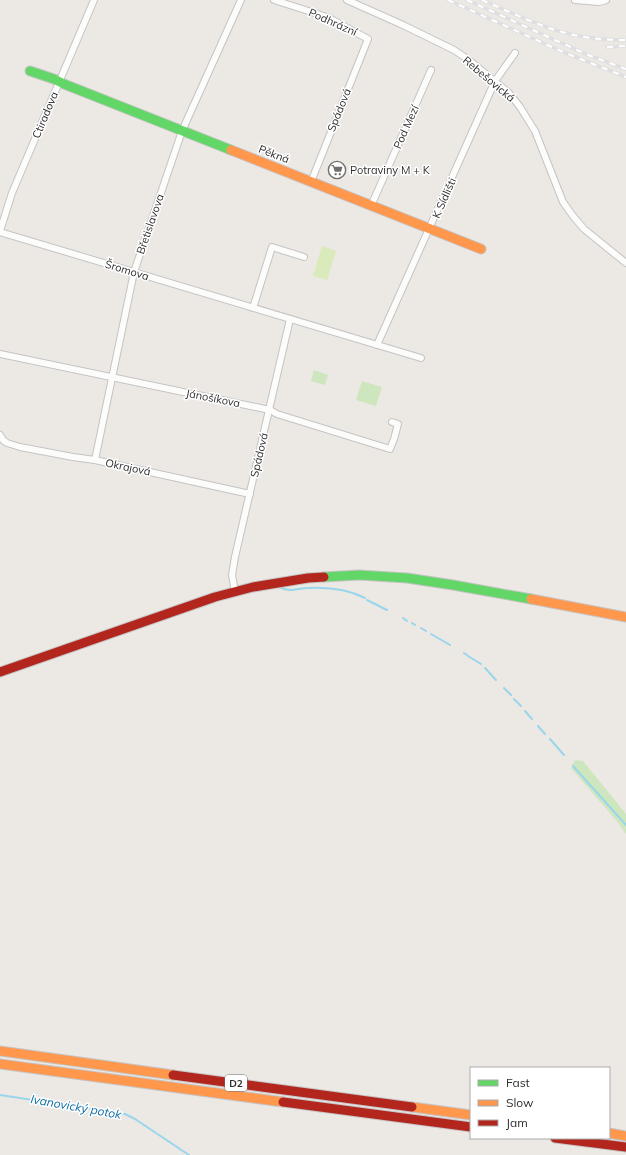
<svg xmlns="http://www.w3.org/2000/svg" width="626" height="1155" viewBox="0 0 626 1155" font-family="Mulish,sans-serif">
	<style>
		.green { fill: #cee6be }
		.pitch { fill: #d9eabb }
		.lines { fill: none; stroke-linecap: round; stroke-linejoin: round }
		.stream { stroke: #99d6ec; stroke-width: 2 }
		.street-casing { stroke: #c5c4c5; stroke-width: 8 }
		.fast-casing { stroke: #c5c4c5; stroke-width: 11 }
		.slow-casing { stroke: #c5c4c5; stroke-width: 11 }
		.jam-casing { stroke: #c5c4c5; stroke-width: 11 }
		.street { stroke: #fcfcfb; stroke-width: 6 }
		.fast { stroke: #63d668; stroke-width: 9 }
		.slow { stroke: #ff974d; stroke-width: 9 }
		.jam { stroke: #b3261e; stroke-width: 9 }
		.rail-casing { stroke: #dfdfe1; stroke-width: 3.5 }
		.rail { stroke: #fff; stroke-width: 2; stroke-dasharray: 6; stroke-linecap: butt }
		.labels { text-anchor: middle; stroke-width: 3; stroke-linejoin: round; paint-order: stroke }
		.shield { fill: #fff; stroke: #6d6d6d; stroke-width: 1 }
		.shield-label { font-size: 10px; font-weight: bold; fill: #2e2e2e }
		.street-label { font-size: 11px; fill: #2e2e2e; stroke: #fff }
		.poi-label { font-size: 11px; fill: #2e2e2e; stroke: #fff; text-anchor: start }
		.water-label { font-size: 12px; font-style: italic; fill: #0d6fa3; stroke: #fff }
	</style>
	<rect width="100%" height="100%" fill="#ece8e4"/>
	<g class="green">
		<polygon points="314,370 328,375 325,385 311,381"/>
		<polygon points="362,381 382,387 376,406 356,400"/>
		<polygon points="575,760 583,761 626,814 626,834 616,820 571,768"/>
	</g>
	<polygon class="pitch" points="322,246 336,251 327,280 313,276"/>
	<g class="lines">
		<g class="stream">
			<path d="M279,587c12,6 18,1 30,1 20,-1 38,1 56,10"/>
			<polyline points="367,600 387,610"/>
			<polyline points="403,618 407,621"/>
			<polyline points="412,623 415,625"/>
			<polyline points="421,628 426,631"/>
			<polyline points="431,634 450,645"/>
			<polyline points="464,653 467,655"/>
			<polyline points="468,656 481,664"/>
			<polyline points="485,668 496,680"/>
			<polyline points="504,688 511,695"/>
			<polyline points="514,699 521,706"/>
			<polyline points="525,711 532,719"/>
			<polyline points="538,726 545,734"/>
			<polyline points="550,739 564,755"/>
			<polyline points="573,766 626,825"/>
			<polyline points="0,1095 125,1114 135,1119 189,1155"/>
		</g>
		<defs>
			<g id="street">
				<polyline points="274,0 327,17 368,39 311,182"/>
				<polyline points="347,0 403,25 454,50 469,60 509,93 520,107 535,131 563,202 573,216 584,229 626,263"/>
				<polyline points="575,0 599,2 606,0"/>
				<polyline points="371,206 431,70"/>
				<polyline points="0,231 12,193 94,0"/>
				<polyline points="0,232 421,358"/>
				<polyline points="253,308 272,247 304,257"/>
				<polyline points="377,345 495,81 515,53"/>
				<polyline points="0,354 270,410 277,414 390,449 394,439 398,424 392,422"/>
				<polyline points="0,435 3,440 7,443 20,447 73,457 95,460 250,494"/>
				<polyline points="95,460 134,272 182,131 241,0"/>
				<polyline points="235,592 232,575 235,557 290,319"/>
			</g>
			<g id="fast">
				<polyline points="30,71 54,79 64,84 231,150"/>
				<polyline points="324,577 359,575 407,578 453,585 531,599"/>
			</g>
			<g id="slow">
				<polyline points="231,150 481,249"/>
				<polyline points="531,599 626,617"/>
				<polyline points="0,1051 173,1075"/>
				<polyline points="0,1064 283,1102"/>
				<polyline points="412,1107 471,1115"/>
				<polyline points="609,1133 626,1136"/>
			</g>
			<g id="jam">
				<polyline points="0,672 215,597 253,587 308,578 324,577"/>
				<polyline points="173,1075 412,1107"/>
				<polyline points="283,1102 471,1127"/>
				<polyline points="555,1138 626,1147"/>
			</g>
		</defs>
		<use href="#street" class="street-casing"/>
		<use href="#fast" class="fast-casing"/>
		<use href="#slow" class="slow-casing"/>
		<use href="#jam" class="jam-casing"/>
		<use href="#street" class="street"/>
		<use href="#fast" class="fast"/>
		<use href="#slow" class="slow"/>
		<use href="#jam" class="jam"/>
		<defs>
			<g id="rail">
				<polyline points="448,0 563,52 626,77"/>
				<polyline points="467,0 588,55 626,69"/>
				<path d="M482,0c26,11 52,24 80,32 21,6 42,8 64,8"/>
				<polyline points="607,47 626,46"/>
			</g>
		</defs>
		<use href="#rail" class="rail-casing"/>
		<use href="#rail" class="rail"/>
	</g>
	<defs>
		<symbol id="supermarket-ring" viewBox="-11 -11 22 22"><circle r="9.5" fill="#fff" stroke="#706f6e" stroke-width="1.5"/><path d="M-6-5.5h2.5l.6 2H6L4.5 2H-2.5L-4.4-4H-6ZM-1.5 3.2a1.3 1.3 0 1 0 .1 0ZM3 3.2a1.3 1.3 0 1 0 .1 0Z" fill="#706f6e"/></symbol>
	</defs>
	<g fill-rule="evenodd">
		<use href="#supermarket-ring" x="327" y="160" width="20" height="20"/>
	</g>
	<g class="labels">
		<rect class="shield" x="225" y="1075" width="22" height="16" rx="3"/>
		<g class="shield-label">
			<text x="236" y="1087">D2</text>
		</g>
		<g class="street-label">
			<text transform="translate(333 22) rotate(24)" y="4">Podhrázní</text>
			<text transform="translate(489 79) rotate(40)" y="4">Rebešovická</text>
			<text transform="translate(339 110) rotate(-68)" y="4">Spádová</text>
			<text transform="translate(45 115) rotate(-67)" y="4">Ctiradova</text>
			<text transform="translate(406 127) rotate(-66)" y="4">Pod Mezí</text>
			<text transform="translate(274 154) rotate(21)" y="4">Pěkná</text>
			<text transform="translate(444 198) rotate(-66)" y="4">K Sídlišti</text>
			<text transform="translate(150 224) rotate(-71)" y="4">Břetislavova</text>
			<text transform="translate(127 270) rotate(17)" y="4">Šromova</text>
			<text transform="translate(213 398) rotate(11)" y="4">Jánošíkova</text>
			<text transform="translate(259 455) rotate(-77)" y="4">Spádová</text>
			<text transform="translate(128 467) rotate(12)" y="4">Okrajová</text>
		</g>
		<g class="poi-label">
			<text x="350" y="174">Potraviny M + K</text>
		</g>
		<g class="water-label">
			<text transform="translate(76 1107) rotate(10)" y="4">Ivanovický potok</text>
		</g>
	</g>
	<rect x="470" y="1067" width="140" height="72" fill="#ffffff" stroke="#ababab"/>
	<rect x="478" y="1080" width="20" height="6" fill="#63d668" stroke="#ababab"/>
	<text x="506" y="1087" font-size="12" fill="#2e2e2e">Fast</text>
	<rect x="478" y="1100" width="20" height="6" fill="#ff974d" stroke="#ababab"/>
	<text x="506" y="1107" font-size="12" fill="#2e2e2e">Slow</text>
	<rect x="478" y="1120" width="20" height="6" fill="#b3261e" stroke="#ababab"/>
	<text x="506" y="1127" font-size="12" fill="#2e2e2e">Jam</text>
</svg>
